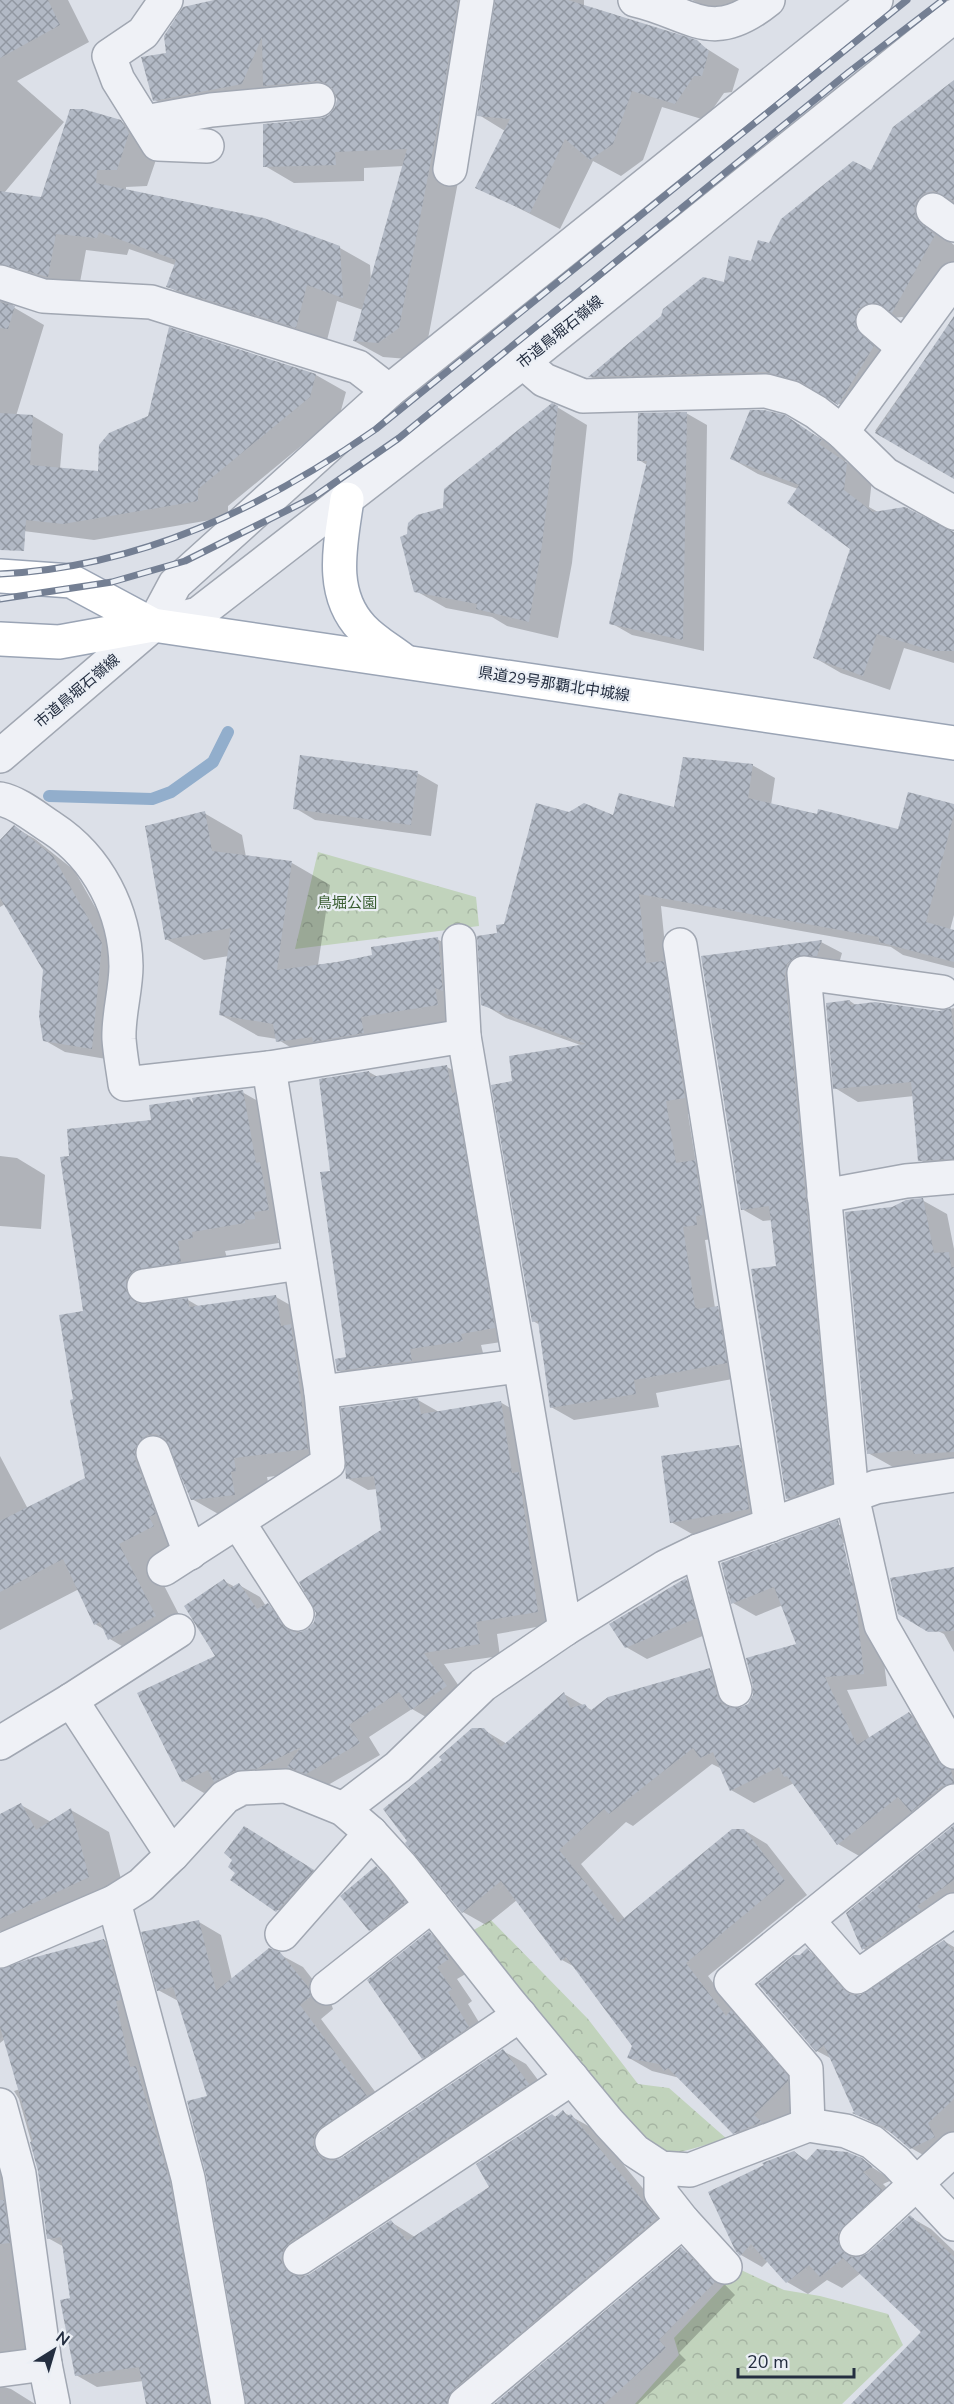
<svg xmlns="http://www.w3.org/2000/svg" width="954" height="2404" viewBox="0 0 954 2404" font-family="'Nunito Sans','Noto Sans JP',sans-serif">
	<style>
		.forest { fill: url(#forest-crowns) }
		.shadow { fill: #0003 }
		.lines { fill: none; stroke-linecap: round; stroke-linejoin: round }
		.stream { stroke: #92aecc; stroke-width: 12 }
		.building { fill: url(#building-cross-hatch) }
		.minor-casing { stroke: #a1a7b2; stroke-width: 36 }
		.tertiary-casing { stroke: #a1a7b2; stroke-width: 36 }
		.primary-casing { stroke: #9aa4b5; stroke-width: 36 }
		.minor { stroke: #eff1f6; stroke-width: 33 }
		.tertiary { stroke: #eff1f6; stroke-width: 33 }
		.primary { stroke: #fff; stroke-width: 33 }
		.rail-casing { stroke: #747f93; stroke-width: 7 }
		.rail { stroke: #ebeff5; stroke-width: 4.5; stroke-dasharray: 14; stroke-linecap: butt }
		.labels { text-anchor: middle; stroke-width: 4.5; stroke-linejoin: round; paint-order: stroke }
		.street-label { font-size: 15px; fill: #242e40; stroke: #ebeff5 }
		.park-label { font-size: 15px; fill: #385d30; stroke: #ebeff5 }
	</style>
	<defs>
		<pattern id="forest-crowns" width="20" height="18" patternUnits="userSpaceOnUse" patternTransform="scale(1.5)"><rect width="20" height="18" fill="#c1d3bc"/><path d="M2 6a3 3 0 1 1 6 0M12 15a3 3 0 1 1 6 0" fill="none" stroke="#a6b5a3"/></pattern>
		<pattern id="building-cross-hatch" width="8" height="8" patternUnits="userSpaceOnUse" patternTransform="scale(1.5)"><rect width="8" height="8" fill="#b2b9c5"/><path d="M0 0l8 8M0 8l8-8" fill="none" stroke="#9197a1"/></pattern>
	</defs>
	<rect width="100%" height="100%" fill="#dce0e8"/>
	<g class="forest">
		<polygon points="318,852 476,897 479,926 295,949"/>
		<polygon points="491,1920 588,2019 638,2084 669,2088 727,2139 670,2155 624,2121 472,1931"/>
		<polygon points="739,2269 784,2290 820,2296 888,2314 903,2345 842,2404 635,2404 679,2355 674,2338"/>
	</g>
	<g class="shadow">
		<polygon points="0,0 68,0 89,42 17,81 64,122 4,193 43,199 120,121 151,139 159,151 147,186 126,187 126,191 340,248 370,265 371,281 404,166 364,168 364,181 294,183 265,166 264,125 329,117 337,108 338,98 184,117 155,100 168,54 224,0 584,0 584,7 696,42 739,69 732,92 724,93 705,120 662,107 643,160 621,176 593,161 560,229 477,187 505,131 479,115 497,1 492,4 427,344 408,359 383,357 354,341 363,310 337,301 326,344 198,304 168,286 175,265 129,249 127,255 86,250 78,293 12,294 13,307 44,325 16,416 33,416 63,434 60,469 99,473 150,417 170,329 316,375 346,392 340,414 228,506 228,517 94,540 0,528"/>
		<polygon points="692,0 766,0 759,9 705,7"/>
		<polygon points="954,82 954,207 942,235 954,245 954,263 919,326 902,317 893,318 899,362 865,419 824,395 793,387 616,391 591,377 725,284 769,245 871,172"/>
		<polygon points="954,318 954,477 875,431"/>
		<polygon points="557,407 587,425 572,563 558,638 507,626 492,617 446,608 416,591 445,509"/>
		<polygon points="686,413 707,425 704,651 632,635 611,623 647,465 639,460"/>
		<polygon points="784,417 832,445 847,456 845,461 872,479 869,507 878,512 954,533 954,663 904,648 890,690 841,673 815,658 852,549 798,489 758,474 732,459"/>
		<polygon points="752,765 775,778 771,805 899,830 954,805 954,915 950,930 954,931 954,968 903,955 891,947 661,906 667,965 707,1110 688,1114 696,1163 717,1175 720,1238 705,1240 715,1308 740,1321 749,1376 656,1393 659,1407 574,1420 551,1407 540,1325 533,1321 514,1082 583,1046 506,1018 483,1004 499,934 569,814 614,817 675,809"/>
		<polygon points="417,773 438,785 431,836 315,820 295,808"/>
		<polygon points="204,813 242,835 246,857 292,863 330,885 318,965 374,956 437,939 475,960 480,1011 472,1008 475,1026 316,1063 277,1039 258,1036 221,1015 229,956 204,960 166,939"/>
		<polygon points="14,827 35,839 74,870 123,956 112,1060 65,1052 44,1040 44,970 5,904 0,907 0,840"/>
		<polygon points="821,942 842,953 838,967 816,968 852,1491 808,1511 787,1498 778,1267 772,1220 763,1221 742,1209 702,957"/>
		<polygon points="850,1001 857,1006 940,1012 954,1008 954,1173 942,1173 920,1160 914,1096 858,1102 835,1088"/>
		<polygon points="447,1067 468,1079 515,1340 481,1345 483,1353 430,1361 432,1373 359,1382 338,1370 347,1358 331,1172 369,1072 378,1077"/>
		<polygon points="242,1092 277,1112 289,1238 278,1240 279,1243 225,1251 227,1258 161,1300 160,1303 188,1300 200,1307 276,1297 311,1317 342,1469 267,1477 270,1491 227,1519 192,1499 176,1458 173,1461 189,1534 153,1564 190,1636 144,1659 110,1639 105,1630 95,1624 79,1589 0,1630 0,1456 28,1509 87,1479 74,1401 85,1312 71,1157 153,1122 189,1100 195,1104"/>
		<polygon points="0,1156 17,1158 45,1175 41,1229 0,1226"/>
		<polygon points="922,1200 947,1214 954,1249 954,1467 933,1464 893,1467 868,1453 892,1208"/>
		<polygon points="418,1400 439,1412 500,1402 521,1414 559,1623 497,1634 500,1656 444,1664 467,1698 433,1721 412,1709 369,1737 380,1755 328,1785 296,1771 278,1780 221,1785 204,1793 183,1781 217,1656 224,1581 235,1587 239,1585 260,1597 266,1606 289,1617 301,1633 308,1631 382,1531 377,1489 368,1490 347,1478"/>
		<polygon points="739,1447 760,1459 770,1520 692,1534 671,1522"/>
		<polygon points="836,1523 857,1535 835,1548 879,1623 887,1686 847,1690 870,1739 909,1713 932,1727 954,1765 954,1810 861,1857 838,1844 794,1783 754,1803 731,1790 722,1769 712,1764 633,1826 626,1822 581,1864 625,1919 744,1830 767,1844 807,1895 708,1976 738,2016 754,2025 810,2094 757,2146 734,2132 680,2078 652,2071 629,2058 633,2045 575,1967 562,1960 517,1900 486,1925 463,1912 484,1730 507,1744 564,1694 593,1711 710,1670 733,1683 740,1710 749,1705 798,1645 783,1605 756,1616 733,1603"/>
		<polygon points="954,1569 954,1652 944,1634 938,1631"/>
		<polygon points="686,1580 706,1592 717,1630 647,1659 626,1647"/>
		<polygon points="21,1805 51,1822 71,1810 109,1832 126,1899 19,1942 0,1931 0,1816"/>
		<polygon points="954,1827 954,1916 886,1963 864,1949 847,1914"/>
		<polygon points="265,1840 333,1883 298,1923 232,1880"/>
		<polygon points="376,1868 397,1880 425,1914 391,1942 370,1930"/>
		<polygon points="199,1922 221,1935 232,1980 279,1954 303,1967 331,2003 333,2009 321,2019 388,2109 338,2146 337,2161 503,2051 526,2064 551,2097 304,2272 305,2277 391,2222 415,2237 491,2187 552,2115 556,2117 563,2112 594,2129 679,2232 475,2404 248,2404 209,2097 180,2002 158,1990"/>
		<polygon points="429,1933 450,1945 469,1972 457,1979 472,2001 468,2004 489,2039 443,2070 423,2058"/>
		<polygon points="104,1940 125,1953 227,2404 148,2404 143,2381 97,2387 76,2375 71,2299 64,2247 48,2238 39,2169 19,2099 14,2091 20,2089 5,2039 0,2043 0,1970"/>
		<polygon points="944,1941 954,1947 954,2150 932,2160 911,2148 892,2133 855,2113 832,2059 817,2051 760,1985 807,1950 829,1963 859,1997"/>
		<polygon points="0,2113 29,2363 5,2377 4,2387 11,2389 35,2404 0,2404"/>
		<polygon points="793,2152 808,2161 861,2160 892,2180 883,2184 902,2203 859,2246 860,2259 869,2254 910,2217 931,2229 954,2251 954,2404 853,2404 923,2332 861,2273 842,2288 827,2280 808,2294 787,2282 768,2261 762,2267 741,2255 710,2192"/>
		<polygon points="681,2249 702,2261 735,2295 679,2353 686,2360 638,2404 496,2404"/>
	</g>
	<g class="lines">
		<polyline class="stream" points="49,796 152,799 171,792 213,762 228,732"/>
	</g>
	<g class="building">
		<polygon points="0,0 48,0 60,25 0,58"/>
		<polygon points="214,0 458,0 440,113 399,328 378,343 353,341 407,149 335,152 336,165 263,167 263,124 320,119 329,115 335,107 337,99 333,89 325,83 317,81 263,86 262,37 242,84 153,101 141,57 166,53 164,36 183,7"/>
		<polygon points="495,0 568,0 697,40 709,51 702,76 694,76 675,104 632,91 613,144 590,160 565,139 530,213 475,188 510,119 477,116"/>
		<polygon points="954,80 954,201 934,191 925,193 917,200 914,209 916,218 935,235 892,313 876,303 866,304 858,309 855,318 856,328 874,346 838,405 801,382 766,372 588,377 661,316 663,309 703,277 724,282 729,256 751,261 758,240 769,243 781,219 853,161 871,170 893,127"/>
		<polygon points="70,109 83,109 121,120 129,133 117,170 97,170 96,183 264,218 340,246 343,298 307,285 296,328 166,287 176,260 99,232 97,238 56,234 48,277 0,264 0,191 41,197"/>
		<polygon points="0,302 15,306 8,329 0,328"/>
		<polygon points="954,316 954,479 875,433"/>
		<polygon points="169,327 316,374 310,397 198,489 198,501 63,524 26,520 24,551 0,550 0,413 33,415 30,465 98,471 99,445 109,433 148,416"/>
		<polygon points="552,403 558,406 542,545 529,622 476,609 477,604 414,592 400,537 407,534 408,523 417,515 443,508 444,489"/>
		<polygon points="750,410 764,410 785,415 822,440 819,444 847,463 844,490 873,512 905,507 954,532 954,651 934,651 877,634 863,676 813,658 850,549 787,503 799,485 730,459"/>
		<polygon points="687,412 683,640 609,624 647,461 637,461 638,413"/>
		<polygon points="300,755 418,771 411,825 293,809"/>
		<polygon points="683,757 753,764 748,798 817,814 818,809 898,829 908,792 954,804 954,814 926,922 954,930 954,962 879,942 879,937 639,894 646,963 664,961 685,1098 666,1101 676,1163 695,1160 703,1215 696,1216 697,1225 683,1227 695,1307 698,1309 718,1306 727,1363 634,1380 636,1394 550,1408 538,1321 532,1322 491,1085 512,1081 509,1056 586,1044 481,1005 477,936 497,933 496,925 504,924 536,803 569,812 584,803 613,815 619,793 674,807"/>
		<polygon points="205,811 212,851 292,861 277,970 338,962 372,955 371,947 438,937 443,991 435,988 438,1005 361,1017 364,1033 313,1042 312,1037 276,1042 273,1024 219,1015 231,928 165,940 145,826"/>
		<polygon points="14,825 53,856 102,943 92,1049 43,1041 39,1016 43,970 0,898 0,840"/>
		<polygon points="822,940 817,956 795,957 787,964 785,975 832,1479 829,1480 830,1484 786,1499 751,1269 776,1266 769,1206 741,1210 701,956"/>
		<polygon points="850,1000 850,1005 875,1002 939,1011 951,1008 954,1038 954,1159 918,1161 911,1082 833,1089 826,1003"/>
		<polygon points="447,1065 452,1093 455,1092 495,1328 461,1334 463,1341 410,1349 412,1361 337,1371 335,1359 346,1357 320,1172 330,1171 319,1079 369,1071 370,1077"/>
		<polygon points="243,1090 256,1163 260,1162 269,1210 254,1212 255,1219 245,1220 245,1223 192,1232 193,1238 178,1241 181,1262 133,1271 126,1280 126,1289 130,1298 138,1304 188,1298 189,1307 276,1295 281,1326 291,1324 308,1449 234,1458 236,1471 231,1472 235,1495 191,1500 165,1439 156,1434 147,1435 139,1441 135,1449 135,1459 156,1514 149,1517 154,1526 119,1544 156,1616 108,1640 100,1622 94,1625 63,1559 0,1592 0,1521 85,1478 70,1400 73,1399 59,1315 83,1311 60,1157 69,1156 67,1129 151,1120 149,1105 190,1099 194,1106 192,1098"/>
		<polygon points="923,1198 934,1253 949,1252 951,1267 954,1267 954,1452 914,1454 912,1450 867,1454 845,1212 892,1207 906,1200"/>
		<polygon points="418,1398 421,1414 501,1401 512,1473 519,1472 538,1612 476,1622 480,1644 424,1653 447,1686 411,1710 399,1692 349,1725 360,1743 306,1774 287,1767 301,1747 256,1769 234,1771 214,1782 208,1770 182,1782 137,1693 215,1656 184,1606 224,1579 230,1588 239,1583 257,1609 268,1603 288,1630 298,1633 308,1629 314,1622 316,1613 299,1582 381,1530 374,1476 346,1479 341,1408"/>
		<polygon points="739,1445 749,1509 670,1523 661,1456"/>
		<polygon points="838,1520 855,1595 864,1674 825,1677 857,1745 909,1712 938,1761 951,1770 954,1783 942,1786 911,1812 898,1797 837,1845 787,1776 784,1777 779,1767 730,1791 713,1752 700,1758 693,1748 609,1814 604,1809 559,1850 618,1923 732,1829 744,1829 785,1881 686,1963 726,2016 731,2010 788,2076 788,2081 754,2115 762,2122 733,2134 668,2068 664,2071 659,2064 627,2058 632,2046 566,1957 561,1961 501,1881 462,1913 405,1843 407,1841 383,1809 442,1760 439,1757 472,1728 484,1728 501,1747 564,1692 570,1708 585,1704 590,1711 608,1697 710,1668 717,1695 722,1704 731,1708 739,1708 748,1704 753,1695 753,1686 746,1658 796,1644 774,1587 731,1604 721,1563"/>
		<polygon points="954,1567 954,1631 928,1632 898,1614 890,1578"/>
		<polygon points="686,1578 697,1618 625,1648 609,1624"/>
		<polygon points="21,1803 36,1830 71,1808 89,1877 0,1919 0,1814"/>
		<polygon points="954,1825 954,1880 917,1906 921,1910 862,1950 846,1913"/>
		<polygon points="244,1826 314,1870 276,1912 230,1880 235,1873 228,1867 232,1860 224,1853"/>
		<polygon points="376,1866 406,1902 369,1931 340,1896"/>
		<polygon points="199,1920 216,1991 269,1948 280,1952 309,1988 311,1996 300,2005 367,2096 315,2133 313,2144 317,2153 323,2159 333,2161 342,2158 503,2049 529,2084 290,2242 284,2249 281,2259 284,2268 291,2274 301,2277 310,2274 391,2220 407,2241 489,2187 476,2164 552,2114 555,2117 563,2110 567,2116 571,2114 657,2218 453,2390 447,2404 246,2404 206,2175 187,2101 207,2096 173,1987 157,1991 141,1932"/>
		<polygon points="429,1931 449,1959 437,1967 452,1989 448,1992 469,2027 422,2059 367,1980"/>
		<polygon points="104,1939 121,2000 116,2001 130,2067 136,2066 170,2182 209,2404 146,2404 139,2367 75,2376 60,2300 70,2298 61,2237 47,2239 38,2171 30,2142 33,2141 0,2027 0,1969 32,1958"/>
		<polygon points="944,1940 954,1952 954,2099 928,2123 935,2137 910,2149 884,2127 852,2113 854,2112 824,2045 816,2052 758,1984 794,1955 800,1955 807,1948 843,1989 851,1995 860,1995"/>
		<polygon points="817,2149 847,2152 862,2158 873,2167 863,2172 882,2190 838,2233 838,2242 843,2252 851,2257 860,2257 868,2253 910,2215 954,2257 954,2404 851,2404 921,2332 843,2258 820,2277 809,2265 786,2283 751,2244 740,2256 735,2250 708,2192 764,2165 762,2163 794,2151 806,2161"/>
		<polygon points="0,2200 4,2200 10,2243 0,2244"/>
		<polygon points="681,2247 715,2282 659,2340 666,2348 604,2404 494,2404"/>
	</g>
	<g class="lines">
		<defs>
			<g id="minor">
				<polyline points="166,0 143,33 109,56 118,80 158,144 207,146"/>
				<path d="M635,0c57,13 76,46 133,0"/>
				<polyline points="145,122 211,110 318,100"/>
				<polyline points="450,169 477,0"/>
				<polyline points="933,210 954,225"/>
				<polyline points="0,282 43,296 151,302 358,367 389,391"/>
				<polyline points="873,321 902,346"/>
				<polyline points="523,362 544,380 583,396 766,391 792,398 816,412 842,432 885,474 954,513"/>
				<polyline points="842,432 954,279"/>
				<path d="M0,799c19,4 35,18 52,29 46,30 73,83 74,138 0,24 -8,49 -7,73 1,15 4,30 6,45l144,-16 195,-32 101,593"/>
				<polyline points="459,941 464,1036"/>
				<polyline points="680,945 771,1525"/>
				<polyline points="942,992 804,973 852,1496 881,1625 954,1752"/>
				<polyline points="269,1068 321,1392"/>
				<polyline points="824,1196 906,1181 954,1177"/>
				<polyline points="144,1286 300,1263"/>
				<polyline points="153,1453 190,1553"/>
				<polyline points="238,1522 297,1614"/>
				<polyline points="698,1551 735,1690"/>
				<polyline points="164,1569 328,1463 321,1392 519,1366"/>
				<polyline points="71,1700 178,1631"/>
				<polyline points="0,1743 71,1700 172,1855"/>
				<polyline points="343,1809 398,1767 483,1685 565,1629 665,1567 698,1551 876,1487 954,1475"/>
				<polyline points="114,1902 188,2178 228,2404"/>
				<polyline points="807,1920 857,1977 954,1910"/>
				<polyline points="282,1934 371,1833"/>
				<polyline points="0,1951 114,1902 141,1885 172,1855 225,1797 242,1788 286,1786 343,1809 371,1833 401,1866 508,2001 609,2123 635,2151 661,2168 690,2170 808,2125 846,2131 872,2142 896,2162 954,2224"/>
				<polyline points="327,1988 432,1905"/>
				<polyline points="0,2105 19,2174 45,2364 53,2404"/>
				<polyline points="808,2125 806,2069 731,1982 954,1801"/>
				<polyline points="332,2142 520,2015"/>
				<polyline points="683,2221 725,2267"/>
				<polyline points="856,2239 954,2149"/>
				<polyline points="300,2258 572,2078"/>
				<polyline points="0,2370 45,2364"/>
				<polyline points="465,2404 683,2221 661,2193 661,2168"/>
			</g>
			<g id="tertiary">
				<polyline points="153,625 198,614 523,362 954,16"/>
				<polyline points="0,756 153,625 175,584 389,391 876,0"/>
			</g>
			<g id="primary">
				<path d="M347,499c-6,44 -19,93 15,129 11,12 28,22 41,32"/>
				<polyline points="0,576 71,581 153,625 954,743"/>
				<polyline points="0,639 59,642 153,625"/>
			</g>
		</defs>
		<use href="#minor" class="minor-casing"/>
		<use href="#tertiary" class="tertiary-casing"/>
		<use href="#primary" class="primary-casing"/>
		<use href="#minor" class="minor"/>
		<use href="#tertiary" class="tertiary"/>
		<use href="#primary" class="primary"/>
		<defs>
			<g id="rail">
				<path d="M0,574c140,-7 263,-66 376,-145l531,-429"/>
				<polyline points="0,599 112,582 185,561 314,497 399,438 849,72 943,0"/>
			</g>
		</defs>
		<use href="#rail" class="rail-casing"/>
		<use href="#rail" class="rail"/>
	</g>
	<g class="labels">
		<g class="street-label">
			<text transform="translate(560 332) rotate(-39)" y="5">市道鳥堀石嶺線</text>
			<text transform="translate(554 684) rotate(9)" y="5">県道29号那覇北中城線</text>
			<text transform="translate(77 691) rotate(-40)" y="5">市道鳥堀石嶺線</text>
		</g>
		<g class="park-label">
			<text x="347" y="908">鳥堀公園</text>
		</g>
	</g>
	<g transform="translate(54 2350) rotate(37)" stroke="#ebeff5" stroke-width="4.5" paint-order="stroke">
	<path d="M0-4.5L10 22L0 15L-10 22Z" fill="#242e40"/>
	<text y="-9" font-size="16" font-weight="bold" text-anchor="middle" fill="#242e40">N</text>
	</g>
	<path d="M738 2368v9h116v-9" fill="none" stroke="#242e40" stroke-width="3"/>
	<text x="747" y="2368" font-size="18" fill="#242e40" stroke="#ebeff5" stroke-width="4.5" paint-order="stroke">20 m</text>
</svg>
